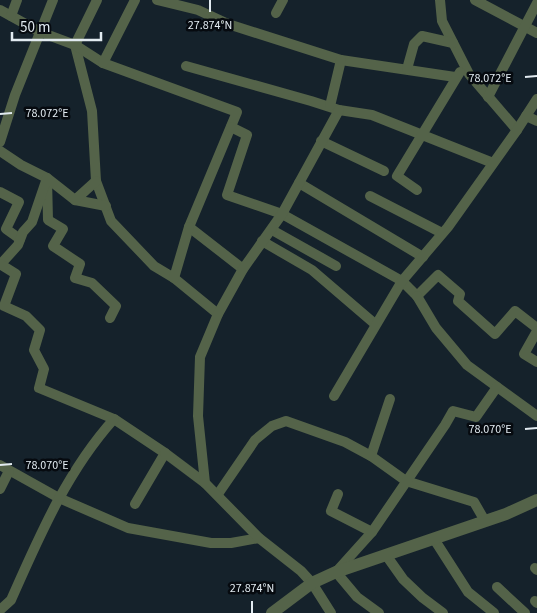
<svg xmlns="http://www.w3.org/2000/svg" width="537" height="613" viewBox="0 0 537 613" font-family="'Source Sans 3',sans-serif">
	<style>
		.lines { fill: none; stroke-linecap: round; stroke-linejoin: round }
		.minor { stroke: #546349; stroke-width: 10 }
		.tertiary { stroke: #546349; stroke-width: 12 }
		.ticks { fill: none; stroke: #e2ebf1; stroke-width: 2 }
		.ticks-label { font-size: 12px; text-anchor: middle; fill: #e2ebf1; stroke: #060a0f; stroke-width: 5; stroke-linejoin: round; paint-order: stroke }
	</style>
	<rect width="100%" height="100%" fill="#15222b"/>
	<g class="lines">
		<g class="minor">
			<polyline points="97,0 75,45 92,111 96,181 111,221 154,266 174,278 218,314"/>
			<polyline points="157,0 198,10 228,24 341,60 455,77"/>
			<polyline points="440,0 442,21 469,74 517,130"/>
			<polyline points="475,0 537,33"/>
			<polyline points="0,10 40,32 75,45 103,63 237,112 189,227 243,269"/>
			<polyline points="276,13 283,0"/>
			<polyline points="11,16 17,0"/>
			<polyline points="103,63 135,0"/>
			<polyline points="186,66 311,101 339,110 372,115 493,163"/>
			<polyline points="407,69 414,44 422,36 453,43"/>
			<polyline points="488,97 537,3"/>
			<polyline points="330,106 341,60"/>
			<polyline points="526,116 537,121"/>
			<polyline points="231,127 247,135 227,195 282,214 402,281 417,296 438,275 460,294 458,301 495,334 515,311 537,328"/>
			<polyline points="321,141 384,171"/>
			<polyline points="0,142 15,95 53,0"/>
			<polyline points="0,151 21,165 47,178 48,220 63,229 53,246 80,264 75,278 92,283 116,306 110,318"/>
			<polyline points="299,183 423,257"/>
			<polyline points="417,190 397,176 460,72"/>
			<polyline points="0,192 19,202 6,229 20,239"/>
			<polyline points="370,196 442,233"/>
			<polyline points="75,200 106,206"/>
			<polyline points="272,230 336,266"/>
			<polyline points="262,241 312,270 375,324"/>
			<polyline points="0,265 18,245 23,232 32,222 47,178 75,200 96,181"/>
			<polyline points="174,278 189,227"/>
			<polyline points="417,296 436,328 467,365 537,416"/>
			<polyline points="537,331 524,354 537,362"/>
			<polyline points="334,396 402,281 448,227 517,130 537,99"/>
			<polyline points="114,419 165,453 135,504"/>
			<polyline points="165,453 205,483"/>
			<polyline points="371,456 390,399"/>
			<polyline points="0,465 59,498 128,528 211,543 231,543 259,538"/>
			<polyline points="0,489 9,471"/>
			<polyline points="218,494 255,440 272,426 286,421 345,442 371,456 406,481 474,502 485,521"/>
			<polyline points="338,494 331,511 372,532"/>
			<polyline points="434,539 468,592 494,613"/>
			<polyline points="386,555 403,579 423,598 443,613"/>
			<polyline points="535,568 537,570"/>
			<polyline points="497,587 525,613"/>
			<polyline points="535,601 537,603"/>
			<path d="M0,610l11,-10c28,-63 56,-129 103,-181l-75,-31 5,-19 -10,-19 6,-20 -14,-14 -22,-10 12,-32 -16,-10"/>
			<polyline points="331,613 312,583 301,571 259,538 205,483 198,416 200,357 218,314 243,269 282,214 339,110"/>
			<polyline points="379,613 357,597 336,572 372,532 445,425 453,411 476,417 497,387"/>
		</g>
		<polyline class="tertiary" points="272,613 312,583 336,572 506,514 537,500"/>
	</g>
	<path class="ticks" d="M210,0v12M525,77l12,-1M0,114l12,-1M525,429l12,-1M0,465l12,-1M252,601v12"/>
	<g class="ticks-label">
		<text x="210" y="29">27.874°N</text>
		<text x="490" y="82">78.072°E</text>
		<text x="47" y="117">78.072°E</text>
		<text x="490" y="433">78.070°E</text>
		<text x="47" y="469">78.070°E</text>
		<text x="252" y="592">27.874°N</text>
	</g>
	<path d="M12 32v8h89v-8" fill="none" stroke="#e2ebf1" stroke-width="2.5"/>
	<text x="20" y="32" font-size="15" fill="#e2ebf1" stroke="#060a0f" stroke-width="4" paint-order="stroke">50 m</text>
</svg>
